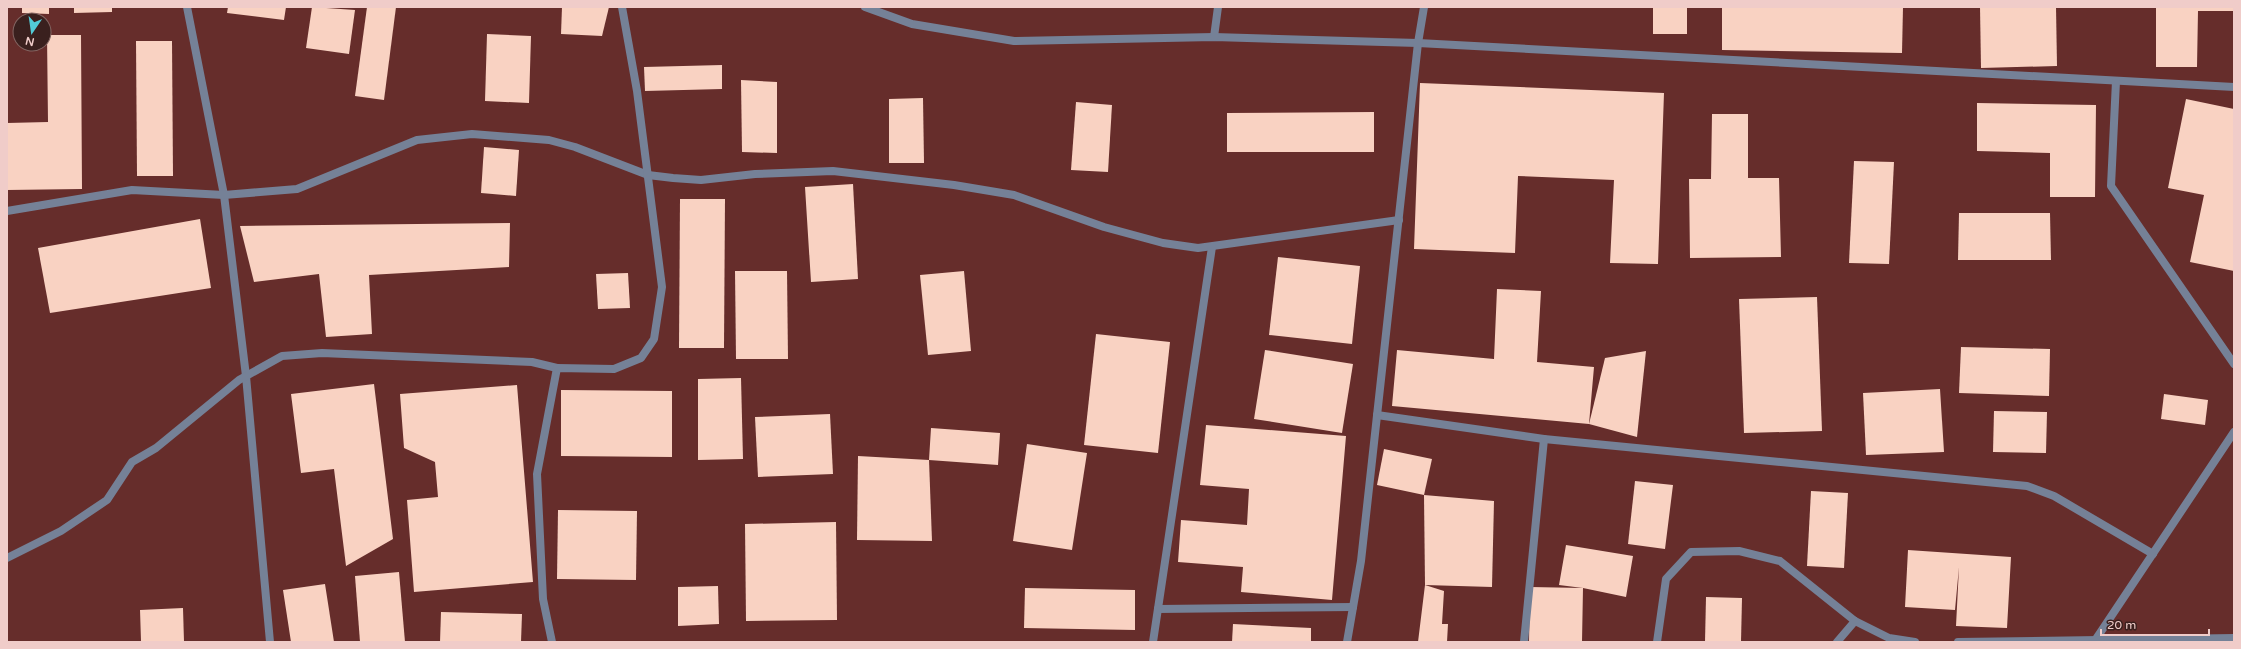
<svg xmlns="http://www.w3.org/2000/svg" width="2241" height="649" viewBox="0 0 2241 649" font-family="'Varela Round',sans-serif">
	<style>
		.building { fill: #f9d2c2 }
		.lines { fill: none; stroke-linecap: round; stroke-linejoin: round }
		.minor { stroke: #758197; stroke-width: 8 }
	</style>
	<rect width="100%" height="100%" fill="#662d2b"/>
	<g class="building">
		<polygon points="22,7 49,7 49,14 22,13"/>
		<polygon points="74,7 112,7 112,12 74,13"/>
		<polygon points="228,7 286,7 284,20 227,13"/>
		<polygon points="312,7 355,10 349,54 306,48"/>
		<polygon points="367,7 396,7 384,100 355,96"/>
		<polygon points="562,7 609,7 602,36 561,34"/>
		<rect x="1653" y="7" width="34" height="27"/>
		<polygon points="1722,7 1903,7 1902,53 1722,50"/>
		<polygon points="1980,7 2056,7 2057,66 1981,68"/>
		<polygon points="2156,7 2234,7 2234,11 2198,11 2197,67 2156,67"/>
		<polygon points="487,34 531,36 529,103 485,101"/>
		<polygon points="47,35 81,35 82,189 7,190 7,123 48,122"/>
		<polygon points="136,41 172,41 173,176 137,176"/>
		<polygon points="722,65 722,89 645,91 644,67"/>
		<polygon points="741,80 777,82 777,153 742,152"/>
		<polygon points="1420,83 1664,93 1658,264 1610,263 1614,180 1518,176 1515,253 1414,249"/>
		<polygon points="923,98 924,163 889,163 889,99"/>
		<polygon points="2186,99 2234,109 2234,271 2190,262 2204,195 2168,188"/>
		<polygon points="1076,102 1112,105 1108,172 1071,170"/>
		<polygon points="1977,103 2096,105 2095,197 2050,197 2050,153 1977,151"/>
		<polygon points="1374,112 1374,152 1227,152 1227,113"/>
		<polygon points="1712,114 1748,114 1748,178 1779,178 1781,257 1690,258 1689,179 1711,179"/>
		<polygon points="484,147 519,150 516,196 481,193"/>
		<polygon points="1854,161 1894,162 1889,264 1849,263"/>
		<polygon points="853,184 858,279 811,282 805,187"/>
		<polygon points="680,199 725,199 724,348 679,348"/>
		<polygon points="1959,213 2050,213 2051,260 1958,260"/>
		<polygon points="200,219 211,288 50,313 38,248"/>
		<polygon points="510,223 509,267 369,275 372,334 326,337 319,274 254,282 240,226"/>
		<polygon points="1278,257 1360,266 1352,344 1269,335"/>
		<polygon points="735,271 787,271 788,359 736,359"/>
		<polygon points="964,271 971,351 928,355 920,275"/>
		<polygon points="628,273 630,308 598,309 596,274"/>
		<polygon points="1497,289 1541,291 1537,362 1594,367 1589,424 1392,406 1397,350 1494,359"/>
		<polygon points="1817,297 1822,431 1744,433 1739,299"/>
		<polygon points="1096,334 1170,342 1158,453 1084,445"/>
		<polygon points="1961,347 2050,349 2049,396 1959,393"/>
		<polygon points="1265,350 1353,364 1342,433 1254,419"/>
		<polygon points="1646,351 1637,437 1589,424 1605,358"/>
		<polygon points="741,378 743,459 698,460 698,379"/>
		<polygon points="374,384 393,539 346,566 334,469 301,473 291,394"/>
		<polygon points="517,385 533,582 414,592 407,500 438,497 435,462 404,448 400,394"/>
		<polygon points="1940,389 1944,452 1866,455 1863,393"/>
		<polygon points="561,390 672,391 672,457 561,456"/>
		<polygon points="2164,394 2208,400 2205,425 2161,419"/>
		<polygon points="1994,411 2047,412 2046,453 1993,452"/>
		<polygon points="830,414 833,474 758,477 755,417"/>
		<polygon points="1206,425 1346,436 1332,600 1241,592 1243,567 1178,562 1181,520 1247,525 1249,489 1200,485"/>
		<polygon points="931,428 1000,433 998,465 929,460"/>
		<polygon points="1027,444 1087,453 1072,550 1013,541"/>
		<polygon points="1384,449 1432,459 1424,495 1377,485"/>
		<polygon points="858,456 929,460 932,541 857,540"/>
		<polygon points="1635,481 1673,485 1665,549 1628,544"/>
		<polygon points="1811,491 1848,493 1844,568 1807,566"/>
		<polygon points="1424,495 1494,501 1492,587 1425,585"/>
		<polygon points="558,510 637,511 636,580 557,579"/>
		<polygon points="836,522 837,620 746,621 745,524"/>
		<polygon points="1566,545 1633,556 1626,597 1583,588 1582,642 1529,642 1530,587 1583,588 1559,585"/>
		<polygon points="1908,550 2011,557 2007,628 1956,626 1959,567 1955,610 1905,607"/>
		<polygon points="399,572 405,642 360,642 355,576"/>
		<polygon points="325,584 334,642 291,642 283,590"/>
		<polygon points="1425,585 1444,591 1442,624 1448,624 1447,642 1418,642"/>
		<polygon points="718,586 719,624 678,626 678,587"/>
		<polygon points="1025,588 1135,590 1135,630 1024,628"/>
		<polygon points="1706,597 1742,598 1741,642 1705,642"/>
		<polygon points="183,608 184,642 141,642 140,610"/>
		<polygon points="441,612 522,614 521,642 440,642"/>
		<polygon points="1233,624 1311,628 1311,642 1232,642"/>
	</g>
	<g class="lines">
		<g class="minor">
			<polyline points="187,7 224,195 246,376 270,642"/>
			<polyline points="865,7 912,24 1014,41 1214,37 1418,43 2234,87"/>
			<polyline points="1214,37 1218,7"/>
			<polyline points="2116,81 2111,186 2234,364"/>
			<polyline points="7,211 132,190 224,195 297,189 417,140 472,134 549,140 575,147 648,175 673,178 701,180 755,174 833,171 954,185 1014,195 1104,227 1163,243 1198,248 1399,220"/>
			<polyline points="1377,415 1544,439 2027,486 2054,496 2153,554"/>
			<polyline points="7,558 61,531 107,500 132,462 156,448 239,380 282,356 322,353 532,362 557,368"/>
			<polyline points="1158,609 1353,607"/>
			<polyline points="2096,639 2234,432"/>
			<polyline points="552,642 543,599 537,474 557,368 614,369 641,358 654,339 662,287 637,91 622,7"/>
			<polyline points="1153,642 1212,247"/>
			<polyline points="1347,642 1361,561 1418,43 1424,7"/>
			<polyline points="1524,642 1544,439"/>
			<polyline points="1657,642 1666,579 1691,552 1739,551 1780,561 1855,621 1889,638 1915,642"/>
			<polyline points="1837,642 1855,621"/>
			<polyline points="1958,642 2234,638"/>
		</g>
	</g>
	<rect width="2241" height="649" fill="none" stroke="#f0ccc9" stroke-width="16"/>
	<g transform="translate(32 32) rotate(193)"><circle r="19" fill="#3a201e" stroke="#836562"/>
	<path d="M0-3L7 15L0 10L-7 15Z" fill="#52cbd7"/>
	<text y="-6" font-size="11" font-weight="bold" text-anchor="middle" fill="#f0ccc9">N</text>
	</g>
	<path d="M2101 629v6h108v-6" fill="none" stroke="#f0ccc9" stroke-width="2"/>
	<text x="2107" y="629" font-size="12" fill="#f0ccc9" stroke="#3a201e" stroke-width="3" paint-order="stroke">20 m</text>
</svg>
